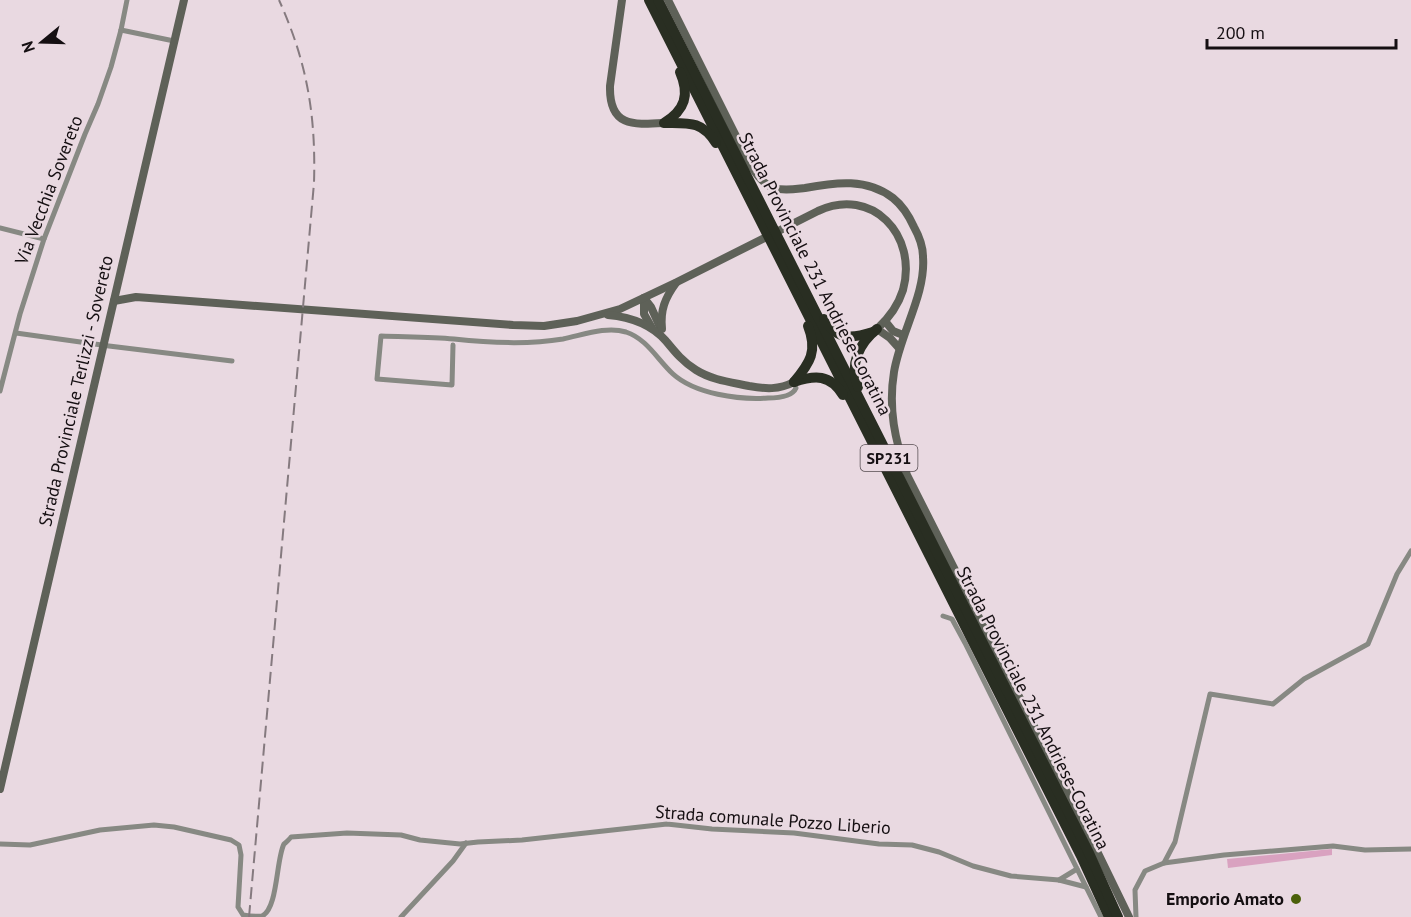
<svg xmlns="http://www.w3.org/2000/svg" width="1411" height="917" viewBox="0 0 1411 917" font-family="'PT Sans',sans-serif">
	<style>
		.green { fill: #d9a2c0 }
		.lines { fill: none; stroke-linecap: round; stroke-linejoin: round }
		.street { stroke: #878983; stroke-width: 5 }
		.secondary { stroke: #5e6158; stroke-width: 8 }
		.highway { stroke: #292e22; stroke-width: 10 }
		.rail { stroke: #857a7f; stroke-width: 2; stroke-dasharray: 12 6; stroke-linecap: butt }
		.poi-dot { fill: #4b600a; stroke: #e9d9e1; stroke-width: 2 }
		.labels { text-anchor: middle; stroke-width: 5; stroke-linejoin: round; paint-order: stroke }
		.shield { fill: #e9d9e1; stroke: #554c50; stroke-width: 1.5 }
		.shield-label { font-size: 16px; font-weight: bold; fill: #150f12 }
		.street-label { font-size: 18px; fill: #150f12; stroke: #e9d9e1 }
		.poi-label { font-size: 18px; font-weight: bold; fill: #150f12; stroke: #e9d9e1; text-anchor: end }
	</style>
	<rect width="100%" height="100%" fill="#e9d9e1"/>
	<polygon class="green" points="1332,849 1332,855 1228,868 1227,859"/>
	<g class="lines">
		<g class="street">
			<polyline points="121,30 174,41"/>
			<polyline points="0,228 44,239"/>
			<polyline points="16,333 109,346 232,361"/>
			<path d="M453,345l-1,40 -75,-6 4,-43c24,1 49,1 73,3 36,4 73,6 109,0 20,-4 43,-13 63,-7 21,7 31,27 47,42 22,20 66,26 95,24 10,0 24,-1 28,-10l-2,-6"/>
			<polyline points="0,391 20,314 44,239 85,134 98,104 111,67 121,30 127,0"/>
			<polyline points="943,616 952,619 965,643 1101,917"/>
			<path d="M0,844l30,1 70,-15 54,-5 20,2 57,13 8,5 2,10 -3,52 5,8c6,1 13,2 19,1 16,-7 14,-57 22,-72 1,-1 6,-5 7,-7l56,-4 54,2 19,5 40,4 18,-2 44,-2 145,-16 45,5 82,4 85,11 33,1 27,7 34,14 38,10 48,4 27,7"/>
			<polyline points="1164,863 1175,842 1210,694 1273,704 1304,679 1368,644 1397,574 1411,551"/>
			<polyline points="1059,880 1077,869"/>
			<polyline points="401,917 453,861 466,843"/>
			<polyline points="1136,917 1135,890 1145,871 1164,863 1224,855 1333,846 1365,850 1411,849"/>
		</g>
		<g class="secondary">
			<path d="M622,0l-12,86c-1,41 23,39 54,37"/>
			<path d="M668,0l83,166c6,9 12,18 23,22 10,3 21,1 31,0 31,-6 62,-10 88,10 10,8 16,18 21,29 5,9 9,20 9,30 3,37 -23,77 -29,115 -6,37 1,68 13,103l189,374 33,68"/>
			<polyline points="644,298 651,307 660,327"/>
			<polyline points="644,298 644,314 652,328"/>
			<path d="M114,301l22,-4 377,28 31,1 33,-5 43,-12 57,-27 141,-71c54,-25 100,24 85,79 -5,16 -14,28 -26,39l13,9 9,10"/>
			<path d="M608,315c22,2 43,9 58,26 9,11 17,21 30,29 16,10 34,12 53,16 16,3 30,4 45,-4"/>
			<polyline points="885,321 893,331 903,335"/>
			<path d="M662,329c-2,-19 3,-31 14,-46"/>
			<polyline points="0,789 184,0"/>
		</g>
		<g class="highway">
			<polyline points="649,0 1081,856 1109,917"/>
			<polyline points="658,0 1089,853 1118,917"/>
			<path d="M664,123c21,-13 26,-28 16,-51"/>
			<path d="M665,123c24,0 37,-2 51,20"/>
			<path d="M824,319c13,21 27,20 49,13"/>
			<path d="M794,382c21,-7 36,-8 49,13"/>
			<path d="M794,382c16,-19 24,-31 14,-56"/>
			<path d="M858,387c-9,-22 1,-44 19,-58"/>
		</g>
		<path class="rail" d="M249,917l65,-734c2,-68 -7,-121 -35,-183"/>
	</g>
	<circle class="poi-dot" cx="1296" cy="899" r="6"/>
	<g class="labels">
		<rect class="shield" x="860.5" y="445" width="57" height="26" rx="4.5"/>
		<g class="shield-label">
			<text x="889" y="464">SP231</text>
		</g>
		<g class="street-label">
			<text transform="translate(49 190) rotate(-69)" y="6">Via Vecchia Sovereto</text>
			<text transform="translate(815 274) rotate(63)" y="6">Strada Provinciale 231 Andriese-Coratina</text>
			<text transform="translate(76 391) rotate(-77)" y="6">Strada Provinciale Terlizzi - Sovereto</text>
			<text transform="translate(1033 708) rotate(63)" y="6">Strada Provinciale 231 Andriese-Coratina</text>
			<text transform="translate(773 820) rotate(4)" y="6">Strada comunale Pozzo Liberio</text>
		</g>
		<g class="poi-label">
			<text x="1284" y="905">Emporio Amato</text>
		</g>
	</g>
	<g transform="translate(42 42) rotate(251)" stroke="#e9d9e1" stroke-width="4.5" paint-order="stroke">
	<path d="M0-4.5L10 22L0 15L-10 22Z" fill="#150f12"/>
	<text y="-9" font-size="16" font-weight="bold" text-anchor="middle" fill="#150f12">N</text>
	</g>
	<path d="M1207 39v9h189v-9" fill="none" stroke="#150f12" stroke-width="3"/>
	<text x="1216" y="39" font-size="18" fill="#150f12" stroke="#e9d9e1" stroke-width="4.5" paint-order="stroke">200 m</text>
</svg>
